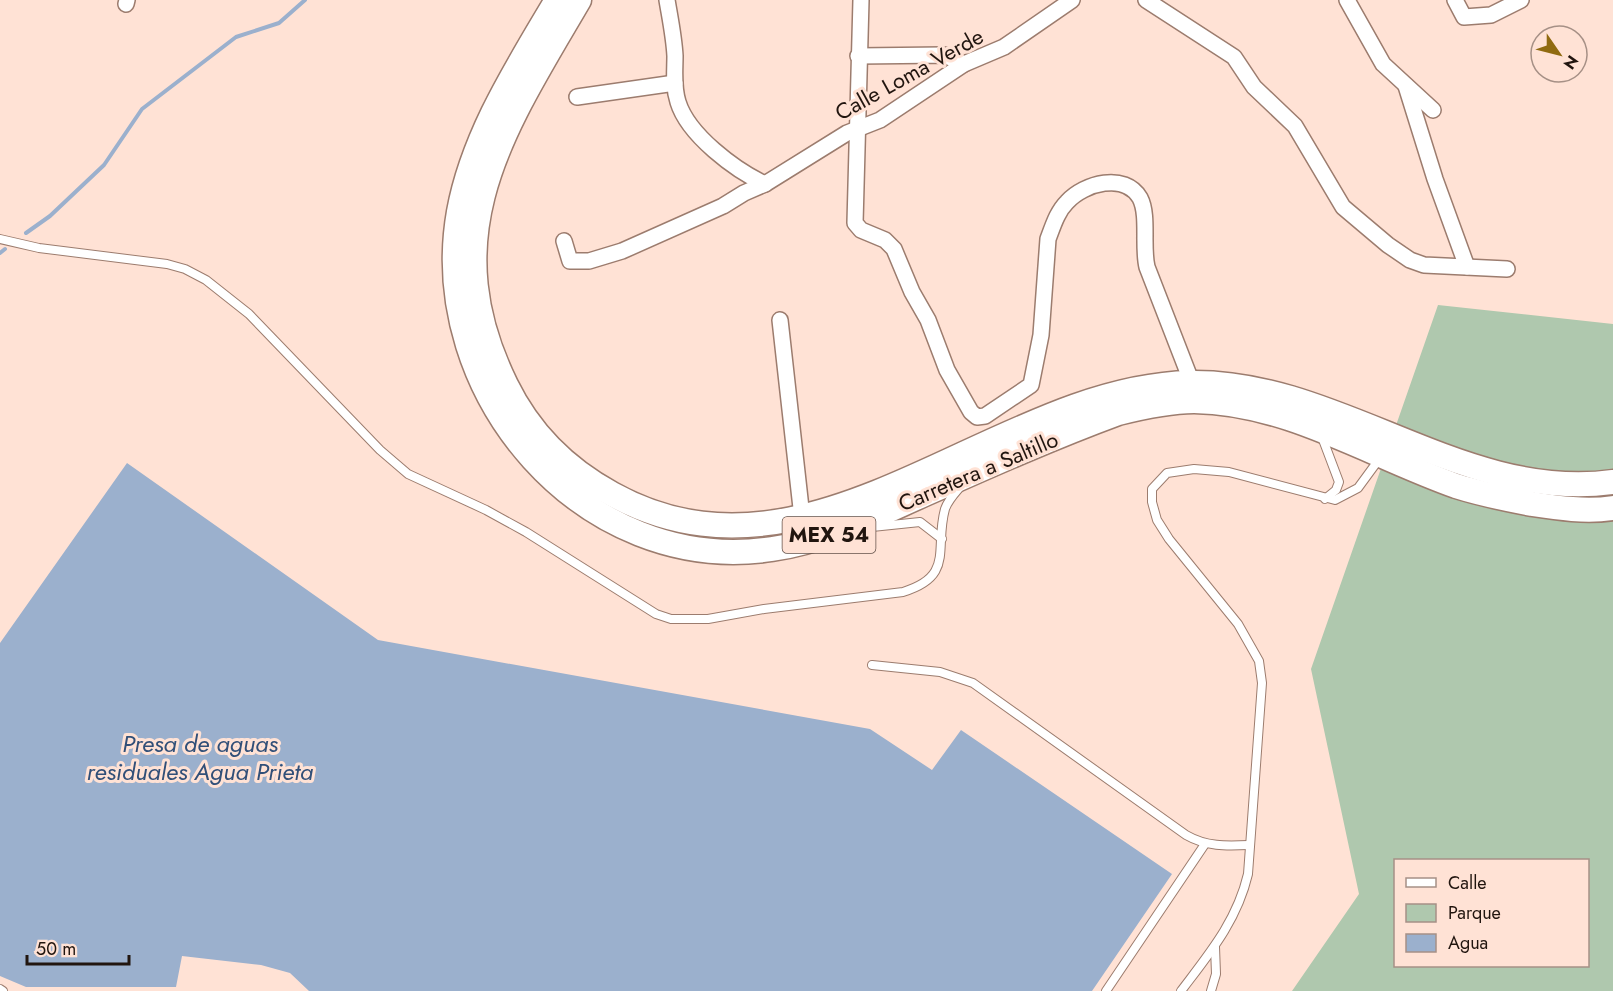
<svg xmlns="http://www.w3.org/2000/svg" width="1613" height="991" viewBox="0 0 1613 991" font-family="Jost,sans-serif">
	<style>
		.green { fill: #afc8ae; fill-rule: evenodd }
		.water { fill: #9bb0cd }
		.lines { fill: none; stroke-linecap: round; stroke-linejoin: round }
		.stream { stroke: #9bb0cd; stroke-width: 4 }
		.lane-casing { stroke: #9c7c6e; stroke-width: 10 }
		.street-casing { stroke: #9c7c6e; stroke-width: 18 }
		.primary-casing { stroke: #9c7c6e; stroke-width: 27 }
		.lane { stroke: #fff; stroke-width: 8 }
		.street { stroke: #fff; stroke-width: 15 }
		.primary { stroke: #fff; stroke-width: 24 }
		.labels { text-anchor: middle; stroke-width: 6; stroke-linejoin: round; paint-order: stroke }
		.shield { fill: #ffe2d5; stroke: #64524a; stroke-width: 1.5 }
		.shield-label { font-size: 21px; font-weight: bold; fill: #21150f }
		.street-label { font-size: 22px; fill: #21150f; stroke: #ffe2d5 }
		.water-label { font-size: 24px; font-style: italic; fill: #314f78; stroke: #ffe2d5 }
	</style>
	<rect width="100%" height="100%" fill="#ffe2d5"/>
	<path class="green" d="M1438,305l175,19v667h-321l67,-97 -48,-225zM1396,860h192v106h-192z"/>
	<polygon class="water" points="127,463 378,640 870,729 932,770 961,730 1172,874 1092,991 309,991 290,973 261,965 182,956 176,987 26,987 0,976 0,643"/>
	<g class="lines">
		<g class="stream">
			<polyline points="26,233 50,216 104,165 142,109 236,37 279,23 305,0"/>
			<polyline points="0,253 5,249"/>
		</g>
		<defs>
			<g id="lane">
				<path d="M0,239l39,9 128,16 18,5 21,11 43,34 131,136 28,24 78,36 40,22 130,82 15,5h37l56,-10 139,-17c52,-16 31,-43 42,-83 3,-9 10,-16 16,-23"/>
				<polyline points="1322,437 1339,482 1336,490 1325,499"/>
				<polyline points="872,527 920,522 942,539"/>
				<path d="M872,665l68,7 33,11 213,152c21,12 40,11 64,10"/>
				<polyline points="0,989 3,991"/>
				<polyline points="1106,991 1205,844"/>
				<path d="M1181,991c28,-37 56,-70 67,-117l14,-191 -3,-22 -21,-37 -69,-85 -12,-19 -5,-18v-13l15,-16 27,-4 35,3 106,28 23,-12 22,-30"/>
				<polyline points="1211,991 1216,974 1215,947"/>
			</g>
			<g id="street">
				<path d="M667,0c3,18 7,37 8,56 0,15 -2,31 3,46 10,33 57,68 87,82"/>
				<path d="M861,0l-6,223 6,7 24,10 9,9 18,43 16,28 19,50 24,42 6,5 8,-1 46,-31 10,-50 7,-96c5,-13 9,-27 19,-37 17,-19 58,-30 73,-4 9,17 2,49 7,69l45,116"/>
				<polyline points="1146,0 1234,57 1254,87 1295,126 1343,207 1388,245 1410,260 1424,265 1507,269"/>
				<polyline points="1347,0 1383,64 1433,110"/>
				<polyline points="1455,0 1464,17 1491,15 1521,0"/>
				<polyline points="126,4 127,0"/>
				<polyline points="858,56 944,55 964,64"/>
				<polyline points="1406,86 1435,179 1467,267"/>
				<polyline points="577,97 675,83"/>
				<polyline points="564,241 570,261 589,261 622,251 723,206 744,193 765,184 847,133 880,120 964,64 1004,47 1072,0"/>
				<polyline points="780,320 802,517"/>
			</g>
			<g id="primary">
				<path d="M557,0c-39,66 -84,135 -98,212 -32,181 125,365 313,337 55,-8 105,-34 155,-56 63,-28 126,-56 191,-80 24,-6 50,-12 76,-12 93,1 177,55 262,85 25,8 50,13 76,18 26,4 54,8 81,4"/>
				<path d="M579,0c-76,130 -148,233 -73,385 23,47 60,84 106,109 201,111 382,-107 578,-111 148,-3 273,120 423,99"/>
			</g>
		</defs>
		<use href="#lane" class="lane-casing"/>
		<use href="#street" class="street-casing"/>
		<use href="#primary" class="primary-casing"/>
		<use href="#lane" class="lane"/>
		<use href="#street" class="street"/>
		<use href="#primary" class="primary"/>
	</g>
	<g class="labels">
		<rect class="shield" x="782.5" y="517" width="93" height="36" rx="4.5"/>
		<g class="shield-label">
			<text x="829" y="542">MEX 54</text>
		</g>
		<g class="street-label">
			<text transform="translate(909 74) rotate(-29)" y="8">Calle Loma Verde</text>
			<text transform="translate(978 471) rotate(-23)" y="8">Carretera a Saltillo</text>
		</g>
		<g class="water-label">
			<text x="200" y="752">Presa de aguas<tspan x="200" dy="28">residuales Agua Prieta</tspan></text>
		</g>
	</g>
	<rect x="1394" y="859" width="195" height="108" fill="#ffe2d5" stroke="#a69086" stroke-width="1.5"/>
	<rect x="1406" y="878" width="30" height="9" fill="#ffffff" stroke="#a69086" stroke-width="1.5"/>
	<text x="1448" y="889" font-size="18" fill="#21150f">Calle</text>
	<rect x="1406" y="904" width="30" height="18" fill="#afc8ae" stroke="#a69086" stroke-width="1.5"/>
	<text x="1448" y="919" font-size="18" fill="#21150f">Parque</text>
	<rect x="1406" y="934" width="30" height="18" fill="#9bb0cd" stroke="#a69086" stroke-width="1.5"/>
	<text x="1448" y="949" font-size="18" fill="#21150f">Agua</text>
	<g transform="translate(1559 54) rotate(125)"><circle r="28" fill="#ffe2d5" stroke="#a69086" stroke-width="1.5"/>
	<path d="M0-4.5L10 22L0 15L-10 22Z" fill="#906a10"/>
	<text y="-9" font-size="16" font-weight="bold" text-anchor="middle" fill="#21150f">N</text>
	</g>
	<path d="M27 955v9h102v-9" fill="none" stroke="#21150f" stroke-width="3"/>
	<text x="36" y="955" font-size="18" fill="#21150f" stroke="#ffe2d5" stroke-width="4.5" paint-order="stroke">50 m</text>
</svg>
